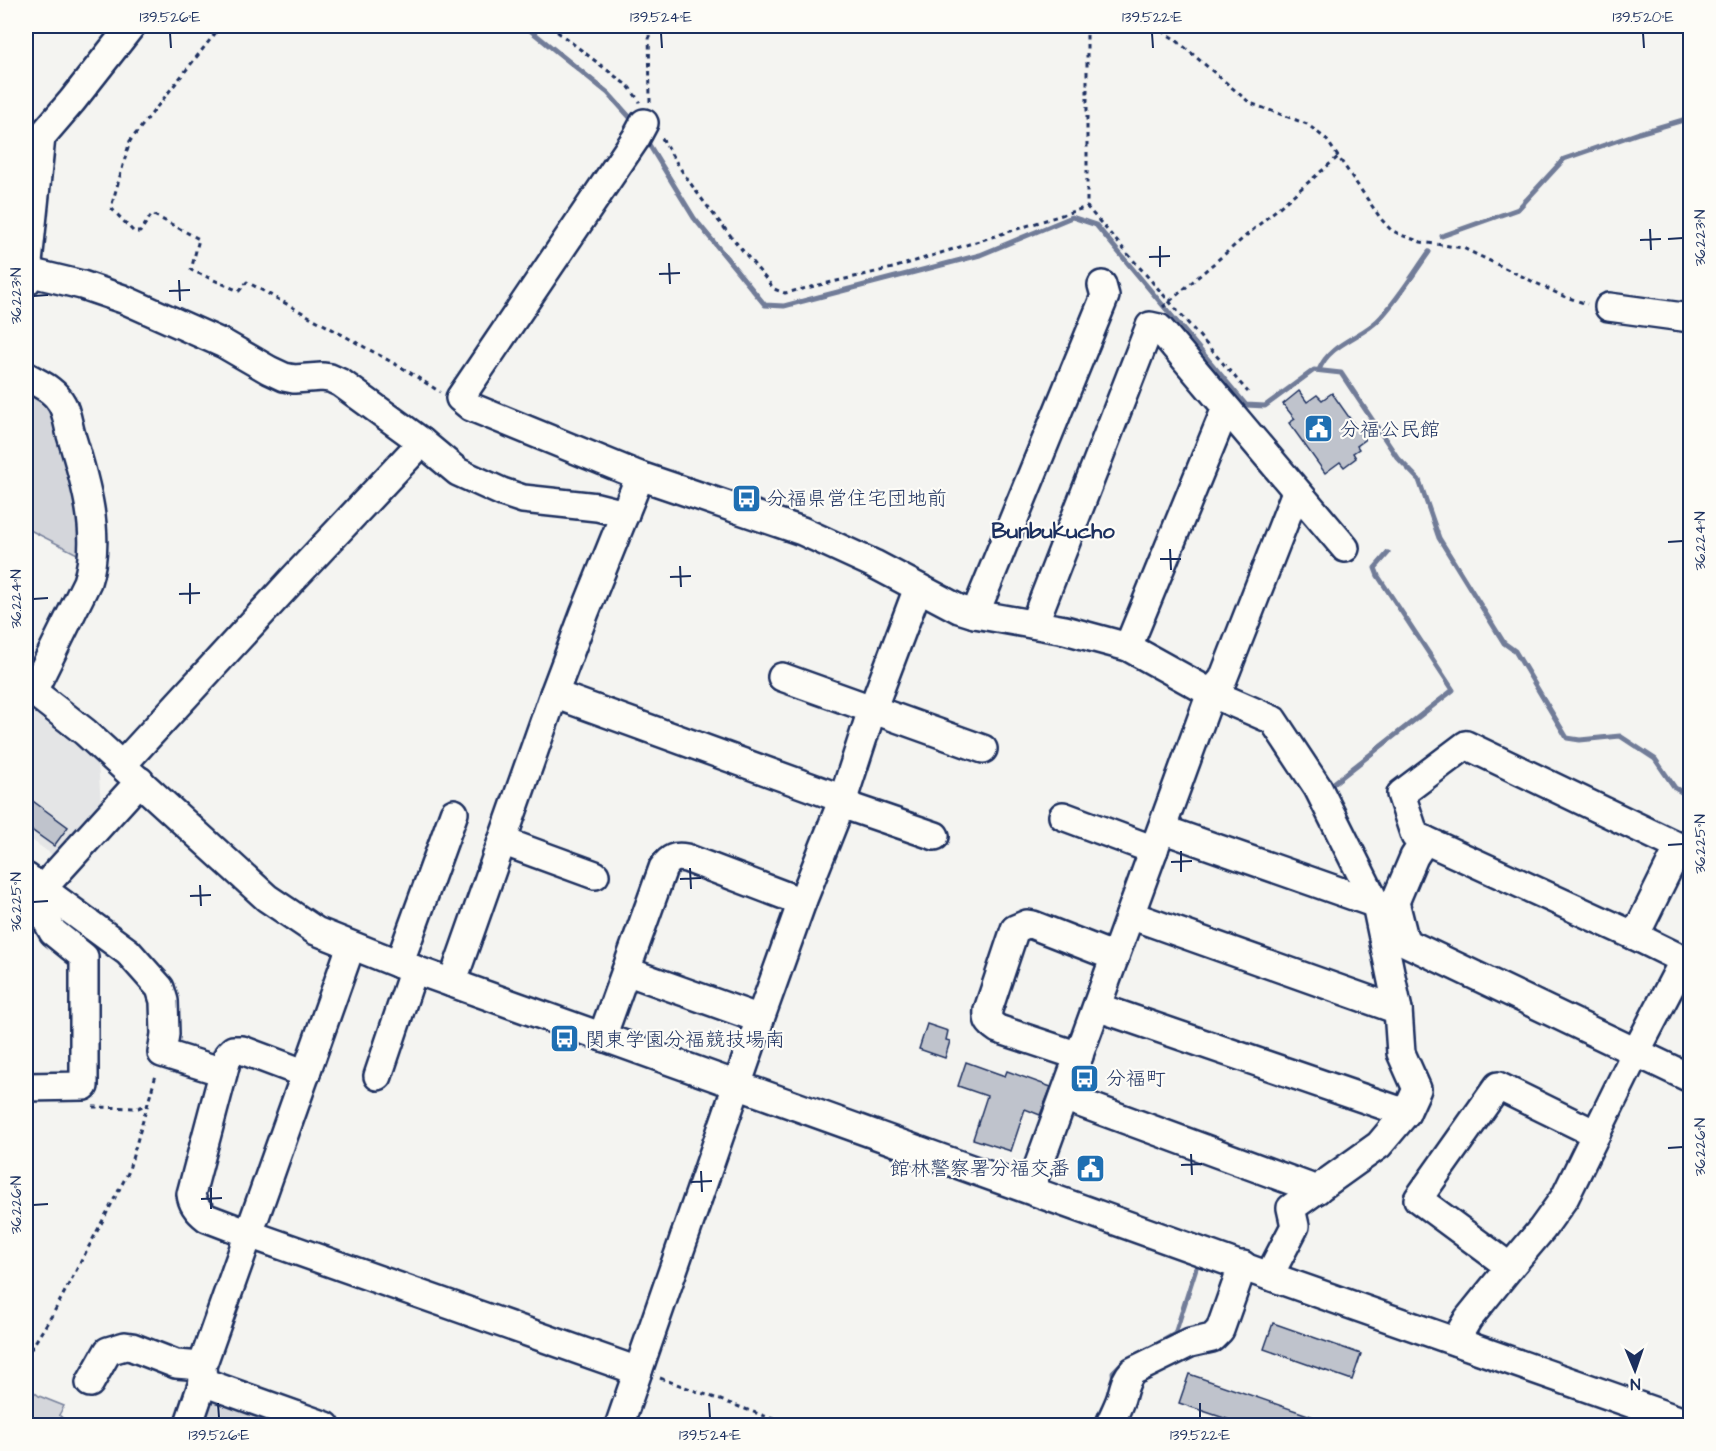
<svg xmlns="http://www.w3.org/2000/svg" width="1716" height="1451" viewBox="0 0 1716 1451" font-family="'Architects Daughter','Klee One',sans-serif">
	<style>
		.built { fill: #e4e5e6 }
		.green { fill: #d4d6db; stroke: #78829c; stroke-width: 1.5 }
		.lines { fill: none; stroke-linecap: round; stroke-linejoin: round }
		.stream { stroke: #717c98; stroke-width: 5 }
		.building { fill: #bfc3cc; stroke: #1b2f5e; stroke-width: 1.5 }
		.minor-casing { stroke: #1b2f5e; stroke-width: 32 }
		.path { stroke: #1b2f5e; stroke-width: 3; stroke-dasharray: 4.5 4.5; stroke-linecap: butt }
		.minor { stroke: #fdfcf7; stroke-width: 27 }
		.ticks { fill: none; stroke: #1b2f5e; stroke-width: 2 }
		.labels { text-anchor: middle; stroke-width: 4.5; stroke-linejoin: round; paint-order: stroke }
		.poi-label { font-size: 20px; fill: #1b2f5e; stroke: #fdfcf7; text-anchor: start }
		.quarter-label { font-size: 22px; font-weight: bold; fill: #1b2f5e; stroke: #fdfcf7 }
		.neatline { fill: none; stroke: #1b2f5e; stroke-width: 2 }
		.ticks-label { font-size: 15px; text-anchor: middle; fill: #1b2f5e }
	</style>
	<rect width="100%" height="100%" fill="#f4f4f1"/>
	<filter id="ink" filterUnits="userSpaceOnUse"><feTurbulence type="fractalNoise" baseFrequency=".0167" numOctaves="2"/><feDisplacementMap in="SourceGraphic" scale="12" xChannelSelector="R" yChannelSelector="G"/><feConvolveMatrix kernelMatrix="1 2 1 2 8 2 1 2 1" color-interpolation-filters="sRGB"/></filter>
	<g filter="url(#ink)">
		<polygon class="built" points="26,707 98,762 101,803 54,856 26,836"/>
		<g class="green">
			<polygon points="26,386 51,401 81,486 85,558 26,528"/>
			<polygon points="26,1385 39,1396 64,1406 59,1415 71,1425 26,1425"/>
			<polygon points="206,1395 298,1426 195,1426"/>
		</g>
		<g class="lines">
			<g class="stream">
				<polyline points="525,26 608,93 635,123"/>
				<polyline points="645,138 694,218 765,305 784,306 980,255 1072,217 1096,225 1246,405 1265,406 1314,370 1341,373 1397,457 1419,480 1439,538 1504,643 1515,651 1567,738 1580,740 1620,736 1655,759 1675,788 1690,797"/>
				<polyline points="1442,236 1518,209 1564,159 1639,133 1690,118"/>
				<path d="M1319,370c11,-28 46,-33 63,-54 18,-20 32,-43 47,-64"/>
				<polyline points="1332,790 1330,786 1453,690 1378,576 1375,568 1388,553"/>
				<polyline points="1147,1350 1175,1334 1196,1268"/>
				<polyline points="1114,1382 1113,1372 1122,1363 1128,1360"/>
			</g>
		</g>
		<g class="building">
			<polygon points="1299,391 1307,402 1317,395 1322,400 1332,393 1365,440 1357,446 1359,449 1353,453 1356,458 1344,467 1340,462 1325,473 1289,423 1295,419 1283,404"/>
			<polygon points="26,796 68,827 54,846 26,826"/>
			<polygon points="927,1024 948,1031 946,1040 950,1041 945,1058 919,1049"/>
			<polygon points="966,1062 1005,1076 1007,1071 1051,1087 1040,1115 1025,1109 1011,1151 973,1139 987,1096 958,1086"/>
			<polygon points="1273,1323 1361,1354 1352,1380 1264,1349"/>
			<polygon points="1189,1374 1331,1423 1330,1425 1245,1425 1179,1403"/>
		</g>
		<g class="lines">
			<defs>
				<g id="minor">
					<polyline points="644,123 636,138 460,398 471,407 640,476 802,531 874,564 959,609 975,614 1065,630 1128,647 1211,693 1273,720 1318,788 1376,904 1398,1010 1401,1053 1417,1089 1406,1113 1379,1145 1291,1208 1295,1226 1269,1276"/>
					<polyline points="28,272 82,285 123,299 224,344 269,370 284,377 294,379 322,377 330,378 341,383 422,442 458,472 502,492 523,499 597,507 625,514"/>
					<polyline points="26,282 41,137 72,101 131,26"/>
					<polyline points="1609,307 1690,318"/>
					<path d="M26,376c13,8 28,13 36,28 5,9 6,21 9,31 14,45 31,101 16,147l-54,109"/>
					<polyline points="975,614 1105,296 1102,285"/>
					<polyline points="1034,624 1150,326 1159,328 1345,548"/>
					<polyline points="1128,647 1226,408"/>
					<polyline points="782,677 983,749"/>
					<polyline points="26,686 85,732 267,898 316,931 399,964 737,1085 1269,1276 1690,1424"/>
					<polyline points="554,694 843,799 853,808 935,836"/>
					<polyline points="122,765 294,578 422,442"/>
					<polyline points="1063,816 1154,850"/>
					<polyline points="1162,829 1376,904"/>
					<polyline points="1425,840 1635,936"/>
					<polyline points="502,841 595,875"/>
					<polyline points="26,877 128,952 160,988 164,1001 165,1034 162,1053 223,1072"/>
					<polyline points="1130,915 1398,1010"/>
					<polyline points="1690,963 1635,936 1679,847 1466,745 1401,794 1415,836 1425,840 1414,857 1395,902 1405,942 1690,1078"/>
					<polyline points="399,964 454,813"/>
					<polyline points="626,971 760,1019"/>
					<polyline points="452,983 554,694 585,612 640,476"/>
					<polyline points="1097,1007 1406,1113"/>
					<path d="M602,1037l61,-169c7,-10 12,-12 23,-10l116,44"/>
					<path d="M1079,1056l-81,-27c-9,-6 -11,-8 -10,-19l27,-81 12,-5 6,1 82,32"/>
					<path d="M306,1074l-64,-24h-9l-5,5 -37,139c1,10 8,18 16,24l42,16 389,137"/>
					<polyline points="378,1076 414,969"/>
					<polyline points="26,1087 84,1086 84,957 53,932 44,916 42,889 140,781"/>
					<polyline points="1064,1097 1317,1190"/>
					<polyline points="1030,1189 1211,693 1223,679 1296,492"/>
					<polyline points="1510,1267 1418,1199 1498,1086 1596,1134"/>
					<polyline points="1455,1341 1468,1319 1510,1267 1542,1229 1565,1197 1636,1052 1684,960"/>
					<polyline points="203,1382 326,1426"/>
					<polyline points="90,1383 108,1351 125,1346 132,1347 176,1364 202,1366"/>
					<polyline points="188,1426 203,1382 202,1366 351,946"/>
					<polyline points="619,1426 760,1019 802,902 843,799 872,710 918,588"/>
					<path d="M1109,1426c4,-10 9,-19 12,-28 3,-10 4,-19 12,-27l57,-28 22,-5 8,-8 23,-65"/>
				</g>
			</defs>
			<use href="#minor" class="minor-casing"/>
			<g class="path">
				<polyline points="221,26 130,141 112,204 112,209 134,232 140,232 152,214 199,239 191,270 239,291 247,282 406,370 440,392"/>
				<polyline points="550,26 629,87 640,102"/>
				<polyline points="649,26 650,102"/>
				<polyline points="1087,26 1087,207"/>
				<polyline points="1154,26 1176,40 1250,103 1307,124 1326,139 1381,219 1391,230 1401,235 1421,242 1463,248 1563,296 1587,304"/>
				<path d="M662,138c30,55 73,102 112,151l11,4 108,-25 194,-61 161,185"/>
				<polyline points="1163,307 1339,156"/>
				<polyline points="93,1107 138,1108 146,1105"/>
				<polyline points="26,1357 54,1312 128,1173 156,1075"/>
				<polyline points="660,1378 792,1426"/>
			</g>
			<use href="#minor" class="minor"/>
		</g>
	</g>
	<path class="ticks" d="M170,33l1,15M661,33l1,15M1152,33l1,15M1643,33l1,15M1650,229l1,21M1668,239l15,-1M1640,240l21,-1M1160,246v21M1149,257l21,-1M669,263l1,21M659,274l21,-1M179,280l1,21M169,291l21,-1M33,296l15,-1M1668,542l15,-1M1170,549l1,21M1160,559h21M680,566l1,21M670,577l21,-1M190,583v21M179,594l21,-1M33,599l15,-1M1668,845l15,-1M1181,851v21M1171,862l21,-1M690,868l1,21M680,879l21,-1M200,885l1,21M190,896l21,-1M33,902l15,-1M1668,1148l15,-1M1191,1154l1,21M1181,1165l21,-1M701,1171l1,21M691,1182l21,-1M211,1188v21M201,1199l21,-1M33,1205l15,-1M218,1403l1,15M709,1403l1,15M1200,1403v15"/>
	<defs>
		<symbol id="civic-square" viewBox="-11 -11 22 22"><rect x="-9" y="-9" width="18" height="18" rx="4" fill="#1f6fb2" stroke="#fdfcf7"/><path d="M-.6-6.5H3V-4.5H.6V-3L4-1V1h2V6H-6V1h2V-1L-.6-3ZM-1.2 2.5V6h2.4V2.5Z" fill="#fff"/></symbol>
		<symbol id="bus-square" viewBox="-11 -11 22 22"><rect x="-9" y="-9" width="18" height="18" rx="4" fill="#1f6fb2" stroke="#fdfcf7"/><path d="M-5-6H5V4H4V6H2V4H-2V6H-4V4H-5ZM-3.5-4V0h7V-4ZM-3.5 1.2v1.5H-2V1.2ZM2 1.2v1.5H3.5V1.2Z" fill="#fff"/></symbol>
	</defs>
	<g fill-rule="evenodd">
		<use href="#civic-square" x="1302" y="412" width="33" height="33"/>
		<use href="#bus-square" x="730" y="482" width="33" height="33"/>
		<use href="#bus-square" x="548" y="1022" width="33" height="33"/>
		<use href="#bus-square" x="1068" y="1062" width="33" height="33"/>
		<use href="#civic-square" x="1074" y="1152" width="33" height="33"/>
	</g>
	<g class="labels">
		<g class="poi-label">
			<text x="1340" y="436">分福公民館</text>
			<text x="767" y="505">分福県営住宅団地前</text>
			<text x="585" y="1046">関東学園分福競技場南</text>
			<text x="1106" y="1085">分福町</text>
			<text x="1070" y="1175" text-anchor="end">館林警察署分福交番</text>
		</g>
		<g class="quarter-label">
			<text x="1053" y="538">Bunbukucho</text>
		</g>
	</g>
	<rect width="1716" height="1451" fill="none" stroke="#fdfcf7" stroke-width="66"/>
	<g transform="translate(1635 1370) rotate(178)" stroke="#fdfcf7" stroke-width="4.5" paint-order="stroke">
	<path d="M0-4.5L10 22L0 15L-10 22Z" fill="#1b2f5e"/>
	<text y="-9" font-size="16" font-weight="bold" text-anchor="middle" fill="#1b2f5e">N</text>
	</g>
	<rect x="33" y="33" width="1650" height="1385" class="neatline"/>
	<g class="ticks-label">
		<text x="170" y="22">139.526°E</text>
		<text x="661" y="22">139.524°E</text>
		<text x="1152" y="22">139.522°E</text>
		<text x="1643" y="22">139.520°E</text>
		<text transform="translate(1700 238) rotate(-90)" y="5">36.223°N</text>
		<text transform="translate(16 296) rotate(-90)" y="5">36.223°N</text>
		<text transform="translate(1700 541) rotate(-90)" y="5">36.224°N</text>
		<text transform="translate(16 599) rotate(-90)" y="5">36.224°N</text>
		<text transform="translate(1700 844) rotate(-90)" y="5">36.225°N</text>
		<text transform="translate(16 902) rotate(-90)" y="5">36.225°N</text>
		<text transform="translate(1700 1147) rotate(-90)" y="5">36.226°N</text>
		<text transform="translate(16 1205) rotate(-90)" y="5">36.226°N</text>
		<text x="219" y="1440">139.526°E</text>
		<text x="710" y="1440">139.524°E</text>
		<text x="1200" y="1440">139.522°E</text>
	</g>
</svg>
